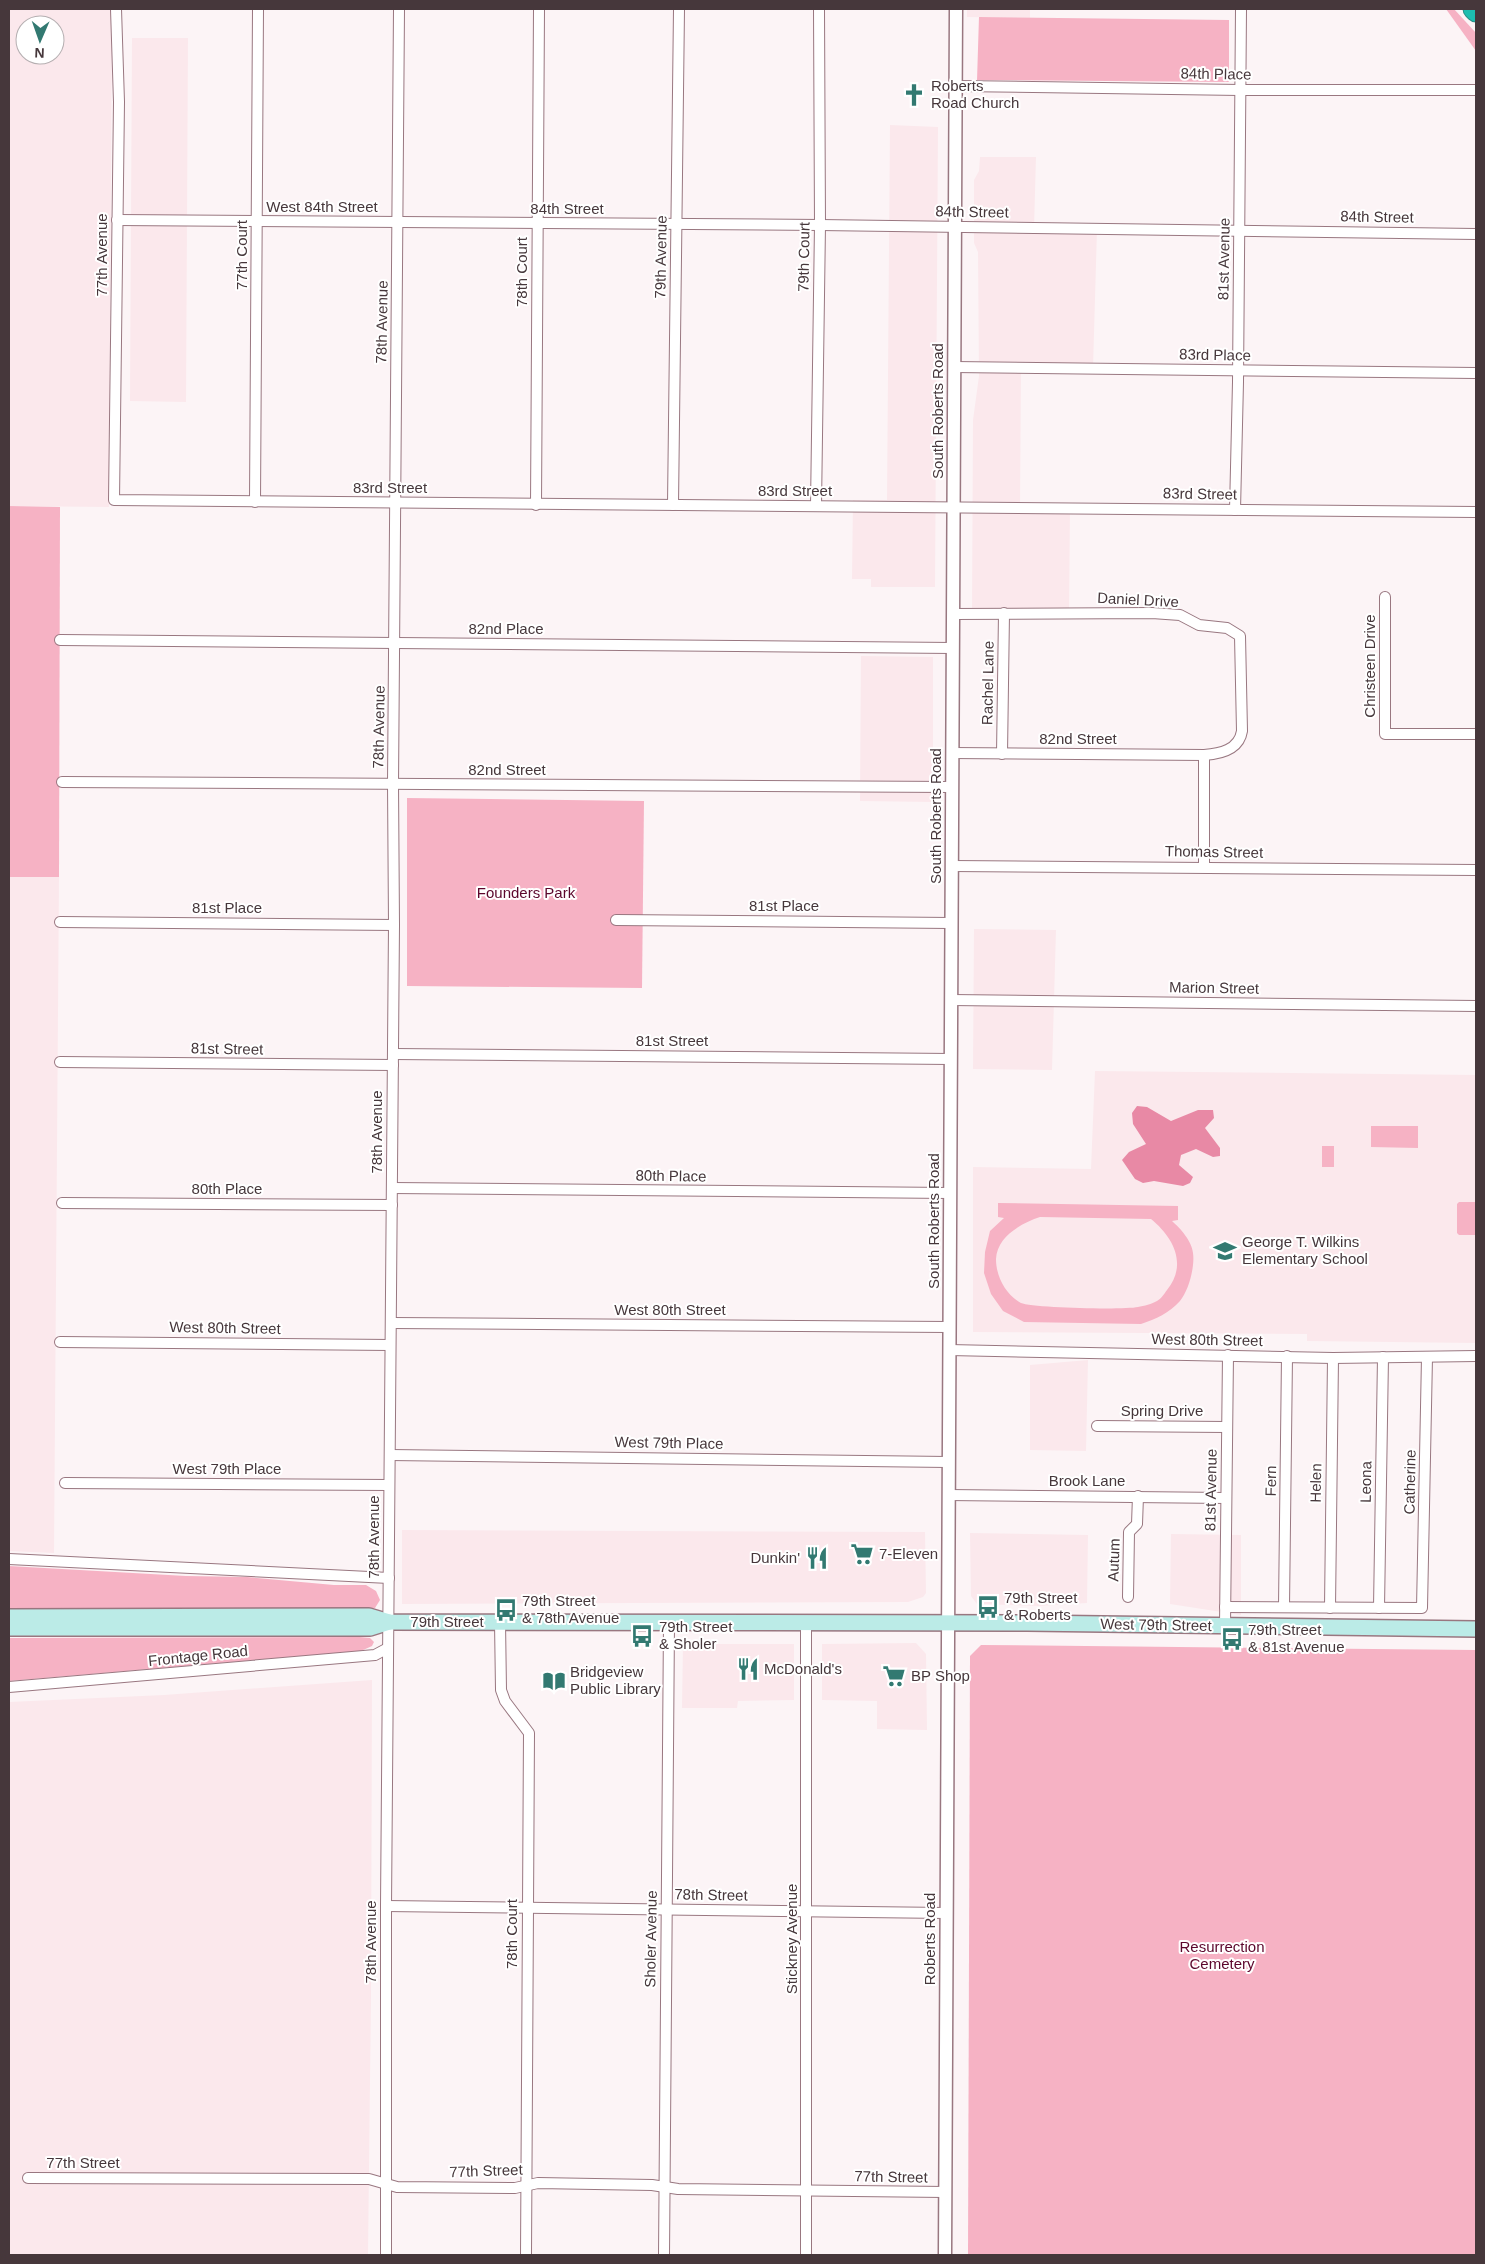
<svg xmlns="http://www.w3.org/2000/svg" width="1485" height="2264" viewBox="0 0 1485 2264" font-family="Helvetica,sans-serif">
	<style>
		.built { fill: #fbe8ec; fill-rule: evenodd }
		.green { fill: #f6b2c4; fill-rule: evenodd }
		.water { fill: #e889a5 }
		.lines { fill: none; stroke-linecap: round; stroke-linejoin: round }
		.minor-casing { stroke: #997780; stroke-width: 12 }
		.tertiary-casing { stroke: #997780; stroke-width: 15 }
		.secondary-casing { stroke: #997780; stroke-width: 18 }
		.motorway-casing { stroke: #2b8e86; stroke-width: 21 }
		.minor { stroke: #fff; stroke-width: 10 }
		.tertiary { stroke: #fff; stroke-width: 12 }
		.secondary { stroke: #bbebe7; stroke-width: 15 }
		.motorway { stroke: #1dbdaf; stroke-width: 19 }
		.labels { text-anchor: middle; stroke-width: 4; stroke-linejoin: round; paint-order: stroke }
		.street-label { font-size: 15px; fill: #46373b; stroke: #fff }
		.poi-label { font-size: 15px; fill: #46373b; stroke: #fff; text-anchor: start }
		.park-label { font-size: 15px; fill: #5c062c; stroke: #fff }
	</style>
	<rect width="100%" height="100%" fill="#fcf4f6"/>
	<g class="built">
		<path d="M9,9h103l-3,498 -100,-1zM25,25h30v30h-30z"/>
		<polygon points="967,9 1030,9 1030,18 967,17"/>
		<polygon points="132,38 188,38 186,402 130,401"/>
		<polygon points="890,125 938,127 935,587 871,587 871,579 852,579 853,500 887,500"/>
		<polygon points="980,157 1036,157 1034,228 1097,229 1093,368 1021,368 1020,507 1070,508 1069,613 972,614 973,420 979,376 978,252 974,243 974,180 979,171"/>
		<polygon points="861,656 933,657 933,802 860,801"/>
		<polygon points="9,877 59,877 54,1553 9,1551"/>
		<polygon points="974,929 1056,930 1052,1070 973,1069"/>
		<polygon points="1095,1071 1476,1075 1476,1343 1307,1341 1307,1334 973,1332 973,1167 1091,1169"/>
		<polygon points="1088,1360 1086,1451 1030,1450 1030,1365"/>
		<polygon points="402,1530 925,1532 926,1593 923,1597 908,1602 402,1604"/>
		<polygon points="970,1533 1088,1535 1087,1603 1038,1606 977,1604 971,1596"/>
		<polygon points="1171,1534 1241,1535 1241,1615 1170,1604"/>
		<polygon points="916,1643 926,1654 927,1730 877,1729 877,1701 822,1700 822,1644"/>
		<polygon points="683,1644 794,1644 794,1700 738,1701 737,1708 682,1708"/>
		<polygon points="372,1680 371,1995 368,2255 9,2255 9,1702 164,1695"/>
	</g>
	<g class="green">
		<polygon points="1446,9 1454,9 1476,33 1476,51"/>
		<polygon points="979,17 1229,20 1229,82 977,80"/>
		<polygon points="9,506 60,507 59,877 9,877"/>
		<polygon points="407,798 644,801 642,988 407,986"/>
		<polygon points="1371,1126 1418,1126 1418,1148 1371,1147"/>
		<rect x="1322" y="1146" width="12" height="21"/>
		<polygon points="1459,1202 1476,1202 1476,1235 1459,1235 1457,1233 1457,1204"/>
		<path d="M998,1203l180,3v14l-6,1c8,7 20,20 21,32 2,13 -4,37 -13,48 -11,12 -24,18 -39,23l-117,-2 -21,-11 -12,-17 -7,-21 1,-21 5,-21 14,-13 -6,-1zM1040,1217l111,2c22,18 37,45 16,71 -3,4 -6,9 -10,11 -5,3 -13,5 -19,6 -14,3 -106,1 -117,-4 -16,-9 -25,-27 -25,-44 1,-23 26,-36 44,-42z"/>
		<polygon points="9,1566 186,1576 247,1577 334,1585 366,1585 376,1591 380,1600 375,1608 9,1608"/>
		<polygon points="360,1637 370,1638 374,1642 372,1646 361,1651 9,1681 9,1638"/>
		<polygon points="981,1645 1476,1650 1476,2255 968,2255 970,1656"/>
	</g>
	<polygon class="water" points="1137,1106 1147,1107 1171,1121 1198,1110 1213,1110 1214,1118 1205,1128 1220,1148 1220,1156 1213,1157 1196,1149 1181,1155 1179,1165 1193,1177 1190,1183 1183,1186 1154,1181 1143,1183 1135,1179 1122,1160 1129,1152 1146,1144 1133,1124 1132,1113"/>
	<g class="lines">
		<defs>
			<g id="minor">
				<polyline points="116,9 119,102 114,500 1476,512"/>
				<polyline points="956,86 1240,90 1476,90"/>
				<polyline points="117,220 820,225 1476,234"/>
				<polyline points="954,367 1476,373"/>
				<polyline points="255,502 258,9"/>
				<polyline points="536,505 539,9"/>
				<polyline points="673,505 679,9"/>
				<polyline points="816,506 820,225 819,9"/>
				<polyline points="1235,510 1238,382 1241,9"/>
				<polyline points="1385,597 1385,734 1476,734"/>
				<polyline points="60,640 953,648"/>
				<path d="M952,753l252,2c16,-1 35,-5 38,-24l-2,-95 -13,-8 -28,-3 -19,-10 -28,-2 -199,1"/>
				<polyline points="1002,754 1004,613"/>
				<polyline points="1204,755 1204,867"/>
				<polyline points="62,782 952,787"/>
				<polyline points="952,866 1476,870"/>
				<polyline points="616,920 951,923"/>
				<polyline points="60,922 394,925"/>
				<polyline points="951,1000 1476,1006"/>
				<polyline points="393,1054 951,1059"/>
				<polyline points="60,1062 393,1065"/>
				<polyline points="392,1188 950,1193"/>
				<polyline points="62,1203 392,1205"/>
				<polyline points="391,1323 949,1327"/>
				<polyline points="60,1342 390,1345"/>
				<polyline points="949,1350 1333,1358 1476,1356"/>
				<polyline points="1097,1426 1227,1427"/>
				<polyline points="390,1455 948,1462"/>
				<polyline points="65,1483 389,1485"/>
				<polyline points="948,1495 1226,1498"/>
				<polyline points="9,1559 389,1578"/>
				<polyline points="1128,1597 1129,1532 1137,1524 1138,1496"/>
				<polyline points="1225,1607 1422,1608 1427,1357"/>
				<polyline points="1284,1607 1287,1356"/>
				<polyline points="1330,1608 1333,1358"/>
				<polyline points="1379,1608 1383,1357"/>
				<polyline points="500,1622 501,1690 505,1701 529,1733 526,2255"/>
				<polyline points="1225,1625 1228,1355"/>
				<polyline points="9,1687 375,1655 388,1648"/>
				<polyline points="386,1906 946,1913"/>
				<polyline points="28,2178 369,2179 397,2187 515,2188 538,2183 652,2185 678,2189 946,2192"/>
				<polyline points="386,2255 386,1906 394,925 393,784 399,9"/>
				<polyline points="664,2255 669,1623"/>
				<polyline points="806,2255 806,1623"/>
			</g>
			<polyline id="tertiary" points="945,2255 956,9"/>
			<g id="secondary">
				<polyline points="9,1617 369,1616 389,1622 1027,1623 1476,1629"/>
				<polyline points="9,1628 370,1628 389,1622"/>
			</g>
			<polyline id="motorway" points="1473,9 1476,12"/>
		</defs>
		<use href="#minor" class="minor-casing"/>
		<use href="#tertiary" class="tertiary-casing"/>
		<use href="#secondary" class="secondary-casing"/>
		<use href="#motorway" class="motorway-casing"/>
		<use href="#minor" class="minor"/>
		<use href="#tertiary" class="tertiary"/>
		<use href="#secondary" class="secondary"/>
		<use href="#motorway" class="motorway"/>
	</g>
	<defs>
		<symbol id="church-bare" viewBox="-9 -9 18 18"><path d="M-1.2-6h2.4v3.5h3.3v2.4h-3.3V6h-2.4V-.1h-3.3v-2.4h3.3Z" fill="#327971" stroke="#fff" stroke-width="2.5" paint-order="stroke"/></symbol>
		<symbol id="school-bare" viewBox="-9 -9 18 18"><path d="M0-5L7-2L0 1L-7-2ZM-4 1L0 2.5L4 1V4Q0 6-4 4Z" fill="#327971" stroke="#fff" stroke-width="2.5" paint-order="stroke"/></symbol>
		<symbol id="supermarket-bare" viewBox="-9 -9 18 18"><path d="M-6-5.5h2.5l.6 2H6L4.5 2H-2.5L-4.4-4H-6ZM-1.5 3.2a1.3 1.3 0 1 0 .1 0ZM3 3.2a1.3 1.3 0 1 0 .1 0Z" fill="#327971" stroke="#fff" stroke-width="2.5" paint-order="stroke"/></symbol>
		<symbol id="restaurant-bare" viewBox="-9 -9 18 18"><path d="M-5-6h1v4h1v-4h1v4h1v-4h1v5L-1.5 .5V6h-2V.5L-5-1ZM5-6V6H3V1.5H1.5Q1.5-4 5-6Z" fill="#327971" stroke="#fff" stroke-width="2.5" paint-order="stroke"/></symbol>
		<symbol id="bus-bare" viewBox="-9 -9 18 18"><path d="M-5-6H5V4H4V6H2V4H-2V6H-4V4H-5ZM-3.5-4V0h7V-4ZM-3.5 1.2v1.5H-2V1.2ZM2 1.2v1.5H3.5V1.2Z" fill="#327971" stroke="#fff" stroke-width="2.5" paint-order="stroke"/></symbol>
		<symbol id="library-bare" viewBox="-9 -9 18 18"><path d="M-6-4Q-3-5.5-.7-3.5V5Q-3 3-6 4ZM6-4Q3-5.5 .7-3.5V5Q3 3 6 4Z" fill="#327971" stroke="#fff" stroke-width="2.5" paint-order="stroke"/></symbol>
	</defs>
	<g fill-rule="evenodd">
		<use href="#church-bare" x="898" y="79" width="32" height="32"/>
		<use href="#school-bare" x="1209" y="1235" width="32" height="32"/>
		<use href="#supermarket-bare" x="846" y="1538" width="32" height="32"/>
		<use href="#restaurant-bare" x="801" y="1542" width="32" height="32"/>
		<use href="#bus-bare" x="972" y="1591" width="32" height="32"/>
		<use href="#bus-bare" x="490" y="1594" width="32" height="32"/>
		<use href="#bus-bare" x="626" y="1620" width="32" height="32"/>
		<use href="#bus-bare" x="1216" y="1623" width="32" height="32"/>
		<use href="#restaurant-bare" x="732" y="1653" width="32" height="32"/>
		<use href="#supermarket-bare" x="878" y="1660" width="32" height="32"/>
		<use href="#library-bare" x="538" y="1665" width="32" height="32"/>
	</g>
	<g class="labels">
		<g class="street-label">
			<text transform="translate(1216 74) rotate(1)" y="5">84th Place</text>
			<text x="322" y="212">West 84th Street</text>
			<text x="567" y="214">84th Street</text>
			<text transform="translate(972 212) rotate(1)" y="5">84th Street</text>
			<text transform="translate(1377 217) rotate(1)" y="5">84th Street</text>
			<text transform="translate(102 255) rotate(-90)" y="5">77th Avenue</text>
			<text transform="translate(242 255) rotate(-90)" y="5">77th Court</text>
			<text transform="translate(661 257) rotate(-89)" y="5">79th Avenue</text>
			<text transform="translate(804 257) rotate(-89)" y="5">79th Court</text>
			<text transform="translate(1224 259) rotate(-89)" y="5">81st Avenue</text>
			<text transform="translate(522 272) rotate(-90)" y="5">78th Court</text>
			<text transform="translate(382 322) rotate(-89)" y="5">78th Avenue</text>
			<text transform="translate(1215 355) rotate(1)" y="5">83rd Place</text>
			<text transform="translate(938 411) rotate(-90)" y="5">South Roberts Road</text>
			<text x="390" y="493">83rd Street</text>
			<text x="795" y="496">83rd Street</text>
			<text transform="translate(1200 494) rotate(1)" y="5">83rd Street</text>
			<text transform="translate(1138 600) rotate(3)" y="5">Daniel Drive</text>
			<text x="506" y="634">82nd Place</text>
			<text transform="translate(1370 666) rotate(-90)" y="5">Christeen Drive</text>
			<text transform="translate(988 683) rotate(-89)" y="5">Rachel Lane</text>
			<text transform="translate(379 727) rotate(-89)" y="5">78th Avenue</text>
			<text x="1078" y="744">82nd Street</text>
			<text x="507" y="775">82nd Street</text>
			<text transform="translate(936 816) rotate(-90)" y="5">South Roberts Road</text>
			<text transform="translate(1214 852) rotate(1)" y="5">Thomas Street</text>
			<text x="784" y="911">81st Place</text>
			<text x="227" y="913">81st Place</text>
			<text transform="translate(1214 988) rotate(1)" y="5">Marion Street</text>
			<text x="672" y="1046">81st Street</text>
			<text transform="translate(227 1049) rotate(1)" y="5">81st Street</text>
			<text transform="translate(377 1132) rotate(-90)" y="5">78th Avenue</text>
			<text transform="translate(671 1176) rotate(1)" y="5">80th Place</text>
			<text x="227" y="1194">80th Place</text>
			<text transform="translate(934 1221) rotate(-90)" y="5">South Roberts Road</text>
			<text x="670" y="1315">West 80th Street</text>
			<text transform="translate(225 1328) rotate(1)" y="5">West 80th Street</text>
			<text transform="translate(1207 1340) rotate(1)" y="5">West 80th Street</text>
			<text x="1162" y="1416">Spring Drive</text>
			<text transform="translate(669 1443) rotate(1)" y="5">West 79th Place</text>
			<text x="227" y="1474">West 79th Place</text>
			<text x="1087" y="1486">Brook Lane</text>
			<text transform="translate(1271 1481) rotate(-89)" y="5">Fern</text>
			<text transform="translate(1366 1482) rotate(-89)" y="5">Leona</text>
			<text transform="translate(1410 1482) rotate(-89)" y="5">Catherine</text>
			<text transform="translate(1316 1483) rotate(-89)" y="5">Helen</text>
			<text transform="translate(1211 1490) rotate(-89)" y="5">81st Avenue</text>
			<text transform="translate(374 1537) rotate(-90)" y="5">78th Avenue</text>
			<text transform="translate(1114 1560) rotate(-88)" y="5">Autum</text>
			<text x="447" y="1627">79th Street</text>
			<text transform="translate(1156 1625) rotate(1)" y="5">West 79th Street</text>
			<text transform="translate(198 1656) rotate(-6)" y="5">Frontage Road</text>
			<text transform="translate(711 1895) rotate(1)" y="5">78th Street</text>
			<text transform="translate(512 1934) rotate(-90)" y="5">78th Court</text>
			<text transform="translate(651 1939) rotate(-89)" y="5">Sholer Avenue</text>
			<text transform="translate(792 1939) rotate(-90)" y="5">Stickney Avenue</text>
			<text transform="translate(930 1939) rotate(-90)" y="5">Roberts Road</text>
			<text transform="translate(371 1942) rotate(-90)" y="5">78th Avenue</text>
			<text x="83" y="2168">77th Street</text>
			<text transform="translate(486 2171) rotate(-2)" y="5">77th Street</text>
			<text transform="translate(891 2177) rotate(1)" y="5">77th Street</text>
		</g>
		<g class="poi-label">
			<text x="931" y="91">Roberts<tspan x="931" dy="17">Road Church</tspan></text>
			<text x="1242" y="1247">George T. Wilkins<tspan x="1242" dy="17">Elementary School</tspan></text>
			<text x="879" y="1559">7-Eleven</text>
			<text x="800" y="1563" text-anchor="end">Dunkin'</text>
			<text x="1004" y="1603">79th Street<tspan x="1004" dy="17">&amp; Roberts</tspan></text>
			<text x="522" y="1606">79th Street<tspan x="522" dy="17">&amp; 78th Avenue</tspan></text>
			<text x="659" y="1632">79th Street<tspan x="659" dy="17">&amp; Sholer</tspan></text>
			<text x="1248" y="1635">79th Street<tspan x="1248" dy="17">&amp; 81st Avenue</tspan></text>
			<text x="764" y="1674">McDonald's</text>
			<text x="570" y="1677">Bridgeview<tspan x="570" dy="17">Public Library</tspan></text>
			<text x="911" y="1681">BP Shop</text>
		</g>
		<g class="park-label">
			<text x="526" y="898">Founders Park</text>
			<text x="1222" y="1952">Resurrection<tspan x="1222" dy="17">Cemetery</tspan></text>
		</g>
	</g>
	<rect width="1485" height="2264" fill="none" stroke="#46373b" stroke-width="20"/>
	<g transform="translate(40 40) rotate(182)"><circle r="24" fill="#ffffff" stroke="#b5afb1"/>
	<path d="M0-4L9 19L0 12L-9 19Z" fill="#327971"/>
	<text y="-8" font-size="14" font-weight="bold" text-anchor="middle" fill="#46373b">N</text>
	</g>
</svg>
